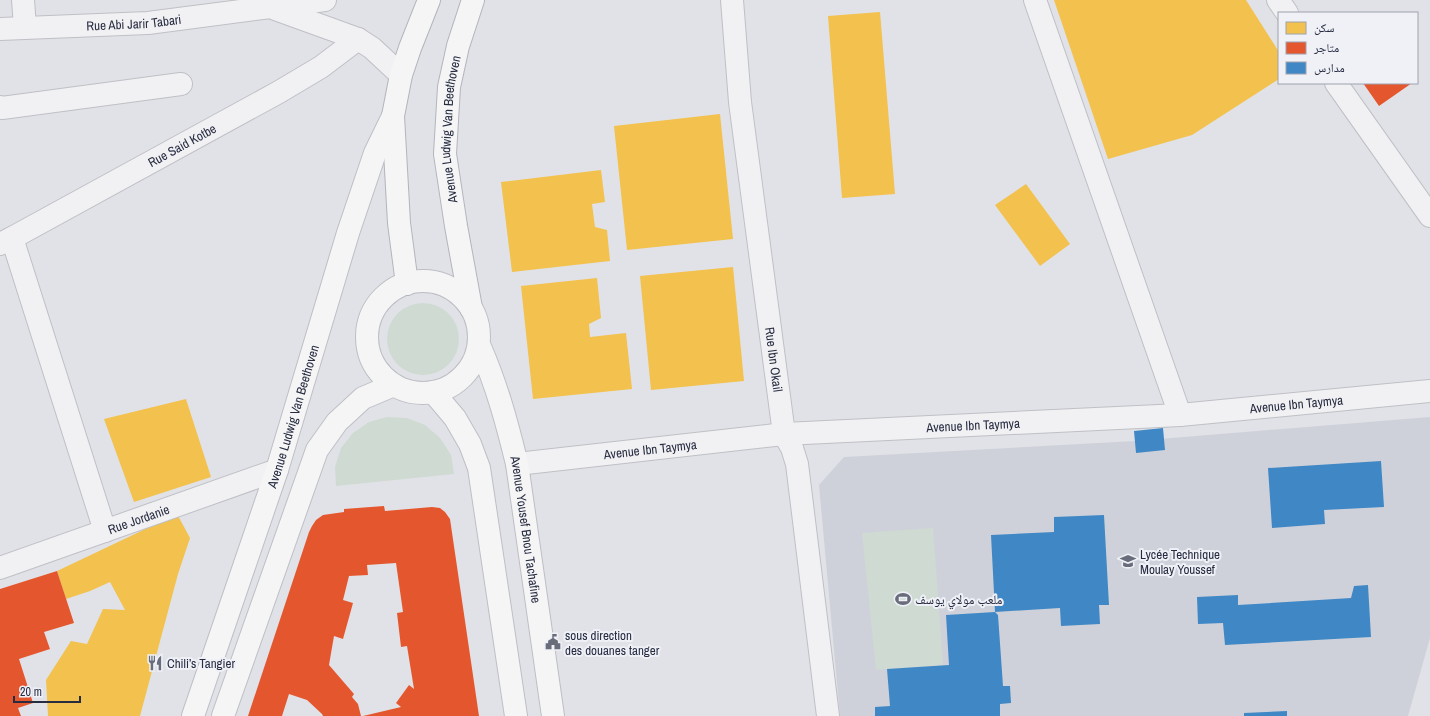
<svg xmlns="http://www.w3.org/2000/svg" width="1430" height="716" viewBox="0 0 1430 716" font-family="'Archivo Narrow','Noto Naskh Arabic',sans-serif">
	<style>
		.built { fill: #cfd1da }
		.green { fill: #cfdad2 }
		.homes { fill: #f2c14e }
		.shops { fill: #e4572e }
		.schools { fill: #3f88c5 }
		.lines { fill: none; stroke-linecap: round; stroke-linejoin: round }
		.minor-casing { stroke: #bfc0c5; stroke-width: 24 }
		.major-casing { stroke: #bebfc5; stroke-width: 24 }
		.highway-casing { stroke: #b3b5bc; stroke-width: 24 }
		.minor { stroke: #f1f1f3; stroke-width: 22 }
		.major { stroke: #f5f5f6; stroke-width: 22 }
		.highway { stroke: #f5f5f6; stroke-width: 22 }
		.labels { text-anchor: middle; stroke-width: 4; stroke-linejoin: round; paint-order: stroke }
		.street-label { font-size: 13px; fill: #272c41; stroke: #eff1f7 }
		.poi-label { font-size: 13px; fill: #272c41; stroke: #eff1f7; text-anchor: start }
	</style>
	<rect width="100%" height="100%" fill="#e1e2e7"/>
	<polygon class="built" points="1430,417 1430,638 1408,716 840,716 819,485 844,457 1135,441"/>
	<g class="green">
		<circle cx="423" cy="339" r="36"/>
		<polygon points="387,417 407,418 425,425 440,438 451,455 454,474 336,486 335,467 341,448 353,433 369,422"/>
		<polygon points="933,528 943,665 876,670 862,533"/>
	</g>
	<g class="homes">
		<polygon points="1054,0 1246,0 1279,52 1279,79 1192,135 1108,159"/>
		<polygon points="880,12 895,194 842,198 828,16"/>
		<polygon points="720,114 733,239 627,250 614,126"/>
		<polygon points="601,170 605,202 592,204 595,227 607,230 610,261 512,272 501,182"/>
		<polygon points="1026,184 1070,244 1040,266 995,205"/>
		<polygon points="733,267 744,381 651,390 640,276"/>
		<polygon points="597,278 601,318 589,324 590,337 626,333 632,389 533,399 521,286"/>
		<polygon points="186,399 211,477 134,502 104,419"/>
		<polygon points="177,514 190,538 178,574 140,716 48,716 46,680 71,641 87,644 103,609 125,610 110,582 90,591 66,599 57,571"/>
	</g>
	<g class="shops">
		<polygon points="1363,83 1412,83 1379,106"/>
		<polygon points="384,506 385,511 432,507 440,508 445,512 450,519 479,716 363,716 401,707 396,703 409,685 414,689 407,646 401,647 397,613 403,612 396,563 367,565 368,575 349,576 343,600 353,603 343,639 334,636 329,665 354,694 352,697 358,704 361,716 323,716 322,714 307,700 289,694 282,716 248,716 309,532 312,526 316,520 323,515 344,512 344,509"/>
		<polygon points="57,571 74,623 44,632 50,649 19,659 33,703 18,708 21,716 0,716 0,589"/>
	</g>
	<g class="schools">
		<polygon points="1163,428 1165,450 1136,453 1134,431"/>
		<polygon points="1381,461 1384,507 1324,510 1325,524 1272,528 1268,468"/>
		<polygon points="1104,515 1109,605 1099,605 1100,624 1061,626 1060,608 995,612 998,615 1003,686 1010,686 1011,703 1000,704 1000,716 875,716 875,707 890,706 887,669 949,665 946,615 995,612 991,535 1054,532 1054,517"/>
		<polygon points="1368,585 1371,637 1225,645 1223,623 1198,624 1197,597 1238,595 1238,605 1351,598 1354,586"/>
		<polygon points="1287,711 1287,716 1244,716 1244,713"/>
	</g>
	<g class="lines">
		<defs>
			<g id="minor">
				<polyline points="23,0 25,27"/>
				<path id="s1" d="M732,0l8,102 44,332 8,14 5,16 31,252"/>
				<polyline points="1035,0 1180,415"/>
				<polyline points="1278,0 1287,13"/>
				<polyline points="275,9 358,39 372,48 401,75"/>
				<path id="s2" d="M0,29l148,-6 177,-23"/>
				<polyline points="1336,83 1430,216"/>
				<polyline points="0,107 2,108 181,84"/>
				<polyline points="12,238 105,531"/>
				<path id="s3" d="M0,244l12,-6 267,-146 42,-25 37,-28"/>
				<path id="s4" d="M517,464l267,-30 396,-19 250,-24"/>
				<path id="s5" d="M0,568l277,-98"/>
			</g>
			<g id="major">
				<circle cx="423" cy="337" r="56"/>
				<path id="s6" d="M480,347c17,39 27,76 37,117l36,252"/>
				<polyline points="433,392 455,418 470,444 479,468 516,716"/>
				<path id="s7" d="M193,716l84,-246 71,-237 27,-80 18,-37"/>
				<polyline points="223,716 317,450 337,422 363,398 394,385"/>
			</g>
			<g id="highway">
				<polyline points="407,284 399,223 393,116 401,75 410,48 429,0"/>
				<path id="s8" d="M471,308l-15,-82 -11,-72 4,-67 9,-41 15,-46"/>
			</g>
		</defs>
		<use href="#minor" class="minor-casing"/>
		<use href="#major" class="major-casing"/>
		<use href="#highway" class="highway-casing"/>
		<use href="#minor" class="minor"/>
		<use href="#major" class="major"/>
		<use href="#highway" class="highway"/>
	</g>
	<defs>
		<symbol id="university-bare" viewBox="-9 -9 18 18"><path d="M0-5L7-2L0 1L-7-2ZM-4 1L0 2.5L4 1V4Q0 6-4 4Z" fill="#686c7b" stroke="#eff1f7" stroke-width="2.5" paint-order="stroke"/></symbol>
		<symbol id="stadium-bare" viewBox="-9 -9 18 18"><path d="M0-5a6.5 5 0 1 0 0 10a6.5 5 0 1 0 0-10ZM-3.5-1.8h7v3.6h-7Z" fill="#686c7b" stroke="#eff1f7" stroke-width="2.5" paint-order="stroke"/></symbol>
		<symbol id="civic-bare" viewBox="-9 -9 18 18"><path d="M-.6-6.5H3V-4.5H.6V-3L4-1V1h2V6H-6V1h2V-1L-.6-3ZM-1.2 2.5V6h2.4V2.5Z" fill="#686c7b" stroke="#eff1f7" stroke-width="2.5" paint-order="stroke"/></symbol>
		<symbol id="restaurant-bare" viewBox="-9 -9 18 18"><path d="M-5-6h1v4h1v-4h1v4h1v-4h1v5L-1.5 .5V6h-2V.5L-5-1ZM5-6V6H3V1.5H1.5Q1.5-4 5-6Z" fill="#686c7b" stroke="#eff1f7" stroke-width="2.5" paint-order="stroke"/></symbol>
	</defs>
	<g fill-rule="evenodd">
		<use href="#university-bare" x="1117" y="550" width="22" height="22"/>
		<use href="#stadium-bare" x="892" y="588" width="22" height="22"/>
		<use href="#civic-bare" x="542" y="631" width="22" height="22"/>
		<use href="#restaurant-bare" x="144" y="652" width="22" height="22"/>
	</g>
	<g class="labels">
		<g class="street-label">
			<text dy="5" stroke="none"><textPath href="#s2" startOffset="134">Rue Abi Jarir Tabari</textPath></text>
			<text dy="5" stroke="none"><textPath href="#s8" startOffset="181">Avenue Ludwig Van Beethoven</textPath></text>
			<text dy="5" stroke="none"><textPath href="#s3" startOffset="207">Rue Said Kotbe</textPath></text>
			<text dy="5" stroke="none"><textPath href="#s1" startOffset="362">Rue Ibn Okail</textPath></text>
			<text dy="5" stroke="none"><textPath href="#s4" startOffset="782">Avenue Ibn Taymya</textPath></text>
			<text dy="5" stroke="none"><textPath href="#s7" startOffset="316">Avenue Ludwig Van Beethoven</textPath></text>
			<text dy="5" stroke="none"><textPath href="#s4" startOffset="458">Avenue Ibn Taymya</textPath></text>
			<text dy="5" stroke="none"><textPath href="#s4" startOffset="134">Avenue Ibn Taymya</textPath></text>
			<text dy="5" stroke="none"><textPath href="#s5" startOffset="147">Rue Jordanie</textPath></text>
			<text dy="5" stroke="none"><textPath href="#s6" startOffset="189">Avenue Yousef Bnou Tachafine</textPath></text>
		</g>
		<g class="poi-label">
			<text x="1140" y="559">Lycée Technique<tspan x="1140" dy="15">Moulay Youssef</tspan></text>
			<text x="915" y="604">ملعب مولاي يوسف</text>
			<text x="565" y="640">sous direction<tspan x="565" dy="15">des douanes tanger</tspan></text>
			<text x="167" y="668">Chili’s Tangier</text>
		</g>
	</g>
	<rect x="1278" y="12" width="140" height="72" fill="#eff1f7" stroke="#9fa2ae"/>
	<rect x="1286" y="22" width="20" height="12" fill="#f2c14e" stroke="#9fa2ae"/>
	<text x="1314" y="32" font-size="12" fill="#272c41">سكن</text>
	<rect x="1286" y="42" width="20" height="12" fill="#e4572e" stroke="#9fa2ae"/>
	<text x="1314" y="52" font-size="12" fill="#272c41">متاجر</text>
	<rect x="1286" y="62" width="20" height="12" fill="#3f88c5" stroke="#9fa2ae"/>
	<text x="1314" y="72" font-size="12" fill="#272c41">مدارس</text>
	<path d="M14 696v6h66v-6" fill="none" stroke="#272c41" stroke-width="2"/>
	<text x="20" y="696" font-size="12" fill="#272c41" stroke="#eff1f7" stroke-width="3" paint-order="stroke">20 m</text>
</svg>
